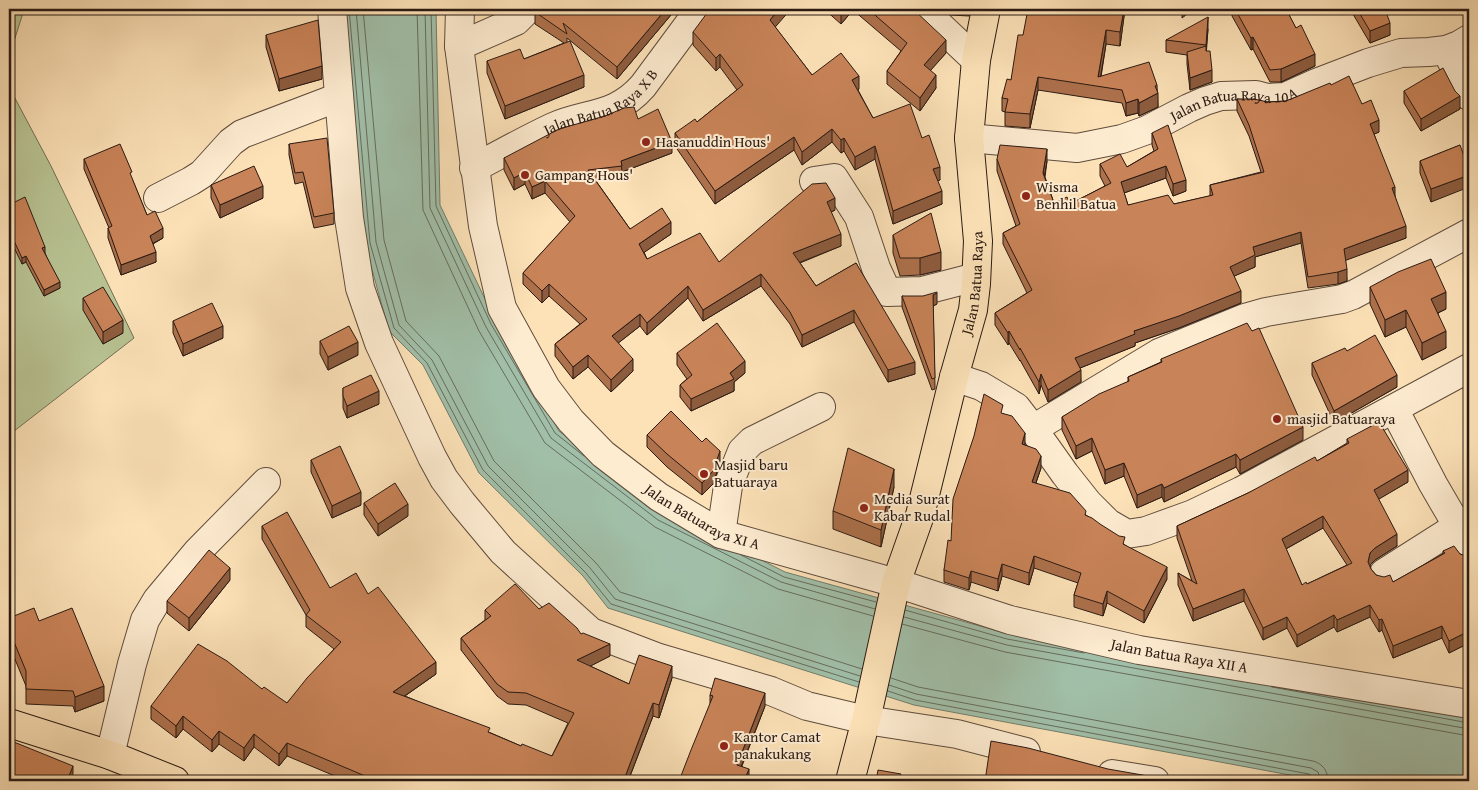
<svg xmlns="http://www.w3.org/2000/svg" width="1478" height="790" viewBox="0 0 1478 790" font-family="'Gentium Book Plus',serif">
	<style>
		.green { fill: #b9c494; stroke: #726f54 }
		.water { fill: #a1bfa8; stroke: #717d6c }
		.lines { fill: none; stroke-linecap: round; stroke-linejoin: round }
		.shore { stroke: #666c5e; stroke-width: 1 }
		.minor-casing { stroke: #5f4c3c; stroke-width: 30 }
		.major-casing { stroke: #2a1a13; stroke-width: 30 }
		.minor { stroke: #feecd1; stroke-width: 28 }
		.major { stroke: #fde2b8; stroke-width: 28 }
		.wall { fill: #ad714c; stroke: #2a1a13; fill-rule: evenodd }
		.shaded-wall { fill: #8d5c3e; stroke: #2a1a13 }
		.building { fill: #c98358; stroke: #2a1a13; fill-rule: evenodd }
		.poi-dot { fill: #8f2418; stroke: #feecd1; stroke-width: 2 }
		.labels { text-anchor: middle; stroke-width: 4; stroke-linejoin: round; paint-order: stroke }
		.street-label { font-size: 15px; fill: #2a1a13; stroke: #feecd1 }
		.poi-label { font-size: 15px; fill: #2a1a13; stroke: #feecd1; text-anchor: start }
	</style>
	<rect width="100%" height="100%" fill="#fde2b8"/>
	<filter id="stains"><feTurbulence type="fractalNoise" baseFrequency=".004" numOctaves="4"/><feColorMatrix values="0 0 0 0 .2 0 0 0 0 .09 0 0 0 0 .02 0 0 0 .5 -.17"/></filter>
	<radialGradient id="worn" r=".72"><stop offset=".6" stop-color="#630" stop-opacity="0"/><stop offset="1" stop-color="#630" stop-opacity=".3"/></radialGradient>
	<g class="green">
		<polygon points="9,9 21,9 22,16 9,57"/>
		<polygon points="9,87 51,166 134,338 9,435"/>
	</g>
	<polygon class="water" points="344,9 436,9 440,205 496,322 559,431 663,510 785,572 1009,634 1469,718 1469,781 1322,781 914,705 608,608 583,576 479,473 423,365 389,331 365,244"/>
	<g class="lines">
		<g class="shore">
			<polyline points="349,9 370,243 394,328 427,363 483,470 586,573 611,604 859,682"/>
			<polyline points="356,9 376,242 399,325 432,360 488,466 590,568 615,599 860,676"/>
			<polyline points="363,9 384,240 406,321 439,356 494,461 596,563 620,592 862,669"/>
			<polyline points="417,9 423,210 479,331 545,443 655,527 778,589 873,616"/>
			<polyline points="425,9 430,208 486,327 551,438 658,520 781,582 875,609"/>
			<polyline points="431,9 436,206 491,324 555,433 584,456"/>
			<polyline points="741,555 784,577 876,602"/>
			<polyline points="905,610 1007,639 1084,653"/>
			<polyline points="904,617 1007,645 1469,729"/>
			<polyline points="902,624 1005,652 1469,736"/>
			<path d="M891,678l27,9 395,74c10,3 15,10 15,20"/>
			<polyline points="889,685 916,694 1311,768 1318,772 1321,781"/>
			<polyline points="1272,687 1469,723"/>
			<polyline points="888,691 915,700 1309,774 1314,777 1314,781"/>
		</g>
		<defs>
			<g id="minor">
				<polyline points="332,9 349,218 360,288 379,343 432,457 444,479 462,503 503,552 591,632 659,658 771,691 807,706 866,720 957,734 1026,752"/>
				<path id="s1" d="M460,9l-1,37 24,180 19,82 44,80 25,33 32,33 56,43 62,37 175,49 114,37 129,30 330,54"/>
				<polyline points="922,9 976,60"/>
				<polyline points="459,46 516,21 528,9"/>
				<polyline points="1446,50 1469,96"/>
				<path id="s2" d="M969,138l108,10 45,-9 25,-9 42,-22 16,-7 16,-5 35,-1 11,3 18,-1 31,-14 52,-20 33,-10 28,-1 17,-2 13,-5 10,-6"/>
				<path id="s3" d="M474,168c27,-14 53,-29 79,-41 34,-15 62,-9 90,-41l57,-77"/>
				<polyline points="814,181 834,178 859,217 876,268 887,292 922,291 976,277"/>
				<polyline points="158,198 191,181 202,174 231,142 242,134 339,97"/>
				<polyline points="954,377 981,386 1016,407 1033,429 1065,474 1088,503 1108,523 1127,534 1146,531 1193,514 1241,491 1469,368"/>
				<polyline points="1394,409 1433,484 1458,527 1469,553"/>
				<polyline points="1033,429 1159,353 1245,318 1266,312 1342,299 1353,295 1469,233"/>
				<polyline points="721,534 728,486 742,451 752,441 821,407"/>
				<polyline points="1384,573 1469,519"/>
				<polyline points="110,755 132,664 145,620 157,600 198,551 266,482"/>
				<polyline points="1112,774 1155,781"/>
			</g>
			<g id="major">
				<polyline points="9,723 110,755 175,781"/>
				<path id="s4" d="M850,781l16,-61 30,-137 24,-68 34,-138 19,-67 3,-26 2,-43 -9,-103 7,-78 10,-51"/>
			</g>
		</defs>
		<use href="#minor" class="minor-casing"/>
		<use href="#major" class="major-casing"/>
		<use href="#minor" class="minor"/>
		<use href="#major" class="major"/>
	</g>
	<g class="wall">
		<polygon points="676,9 617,79 567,38 567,42 584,87 505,119 487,73 487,61 524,59 564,43 535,24 535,12"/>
		<polygon points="824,9 913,9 946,53 930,70 936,88 920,111 887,84 887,71 901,51 853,10 841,24"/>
		<polygon points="944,9 971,9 969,16 951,15"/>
		<polygon points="1125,9 1120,46 1106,44 1101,77 1157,85 1158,107 1139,116 1138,113 1126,116 1122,103 1038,90 1030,128 1005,126 1005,112 1002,111 1002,98 1011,80 1023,35"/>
		<polygon points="1232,9 1286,9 1315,66 1281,82 1270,82 1253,49 1251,50 1232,16"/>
		<polygon points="1350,9 1385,9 1390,35 1370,43"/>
		<polygon points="1460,9 1469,9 1466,20"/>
		<polygon points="775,27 812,75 859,89 858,90 873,118 922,138 940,180 937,180 942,204 893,224 875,159 855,170 844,151 841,153 832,142 802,165 794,150 715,204 675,146 675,133 697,122 737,90 720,67 716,71 693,45 693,32"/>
		<polygon points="1208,29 1206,51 1212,82 1190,90 1187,64 1187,55 1166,52 1166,40"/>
		<polygon points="266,35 322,79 279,91 266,47"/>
		<polygon points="1331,85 1362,104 1379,132 1374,134 1395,196 1406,238 1345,260 1347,281 1338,284 1308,288 1301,243 1255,257 1255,267 1234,276 1241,303 1179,328 1135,343 1135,346 1080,368 1081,382 1048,402 1041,385 1039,394 1020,360 1020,361 1009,343 1008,345 995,325 995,313 1027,293 1003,244 1003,233 1016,226 997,171 997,159 1047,161 1045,177 1054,203 1070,204 1105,186 1100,176 1100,164 1127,167 1154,151 1152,145 1152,133 1186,191 1173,196 1166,178 1124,193 1128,205 1174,204 1210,196 1210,185 1261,172 1249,136 1237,111 1237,99 1268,102 1286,101"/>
		<polygon points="1404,91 1455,91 1460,109 1421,131 1404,103"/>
		<polygon points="638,119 672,153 622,172 622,178 596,181 630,229 671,234 644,252 647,259 719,262 835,210 831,212 841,246 800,263 816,286 856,263 915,374 888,382 854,322 802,347 790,324 761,286 703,321 688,298 647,335 640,326 618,343 633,371 611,392 588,367 573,379 555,356 555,344 580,324 549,296 542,303 523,284 523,273 570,222 545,193 532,199 525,184 514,190 504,170 504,158"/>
		<polygon points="289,144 334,213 334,224 314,228 303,182 295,184 289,155"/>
		<polygon points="1460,145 1431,202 1420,173 1420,161"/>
		<polygon points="84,159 132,179 147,215 163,238 153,244 156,262 121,275 108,238 108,228 109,228 84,169"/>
		<polygon points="211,185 263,198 220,218 211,198"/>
		<polygon points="9,205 45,253 60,288 44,296 26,262 22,264 9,237"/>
		<polygon points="893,235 941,270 920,275 900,276 893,253"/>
		<polygon points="1370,287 1446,309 1438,313 1446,348 1422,360 1406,327 1385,337 1370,304"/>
		<polygon points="902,296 937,304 933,306 935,387 935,389 932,390 902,307"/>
		<polygon points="83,298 123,333 103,344 83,310"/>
		<polygon points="173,321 223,338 183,356 173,333"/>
		<polygon points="320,341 358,355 328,370 320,354"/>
		<polygon points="1347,351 1397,387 1334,423 1312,375 1312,363"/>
		<polygon points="677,353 745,373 734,382 734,391 691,411 680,397 680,385 687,379 677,365"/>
		<polygon points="1161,359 1303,440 1240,474 1236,467 1164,502 1162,497 1137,508 1124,476 1105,484 1092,451 1076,459 1062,430 1062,417 1128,382 1128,377 1161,362"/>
		<polygon points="343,388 379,404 347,418 343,408"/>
		<polygon points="1003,413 1041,468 1036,483 1086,515 1125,545 1167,579 1144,623 1107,603 1103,616 1074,607 1074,595 1078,583 1034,568 1029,585 1002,576 998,591 971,582 969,590 944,582 944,570 951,541"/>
		<polygon points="647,435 720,463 713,484 702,495 667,467 647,447"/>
		<path d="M1347,439l61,43 -30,17 19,47 -22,14 -5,5 1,4 5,6 17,7 50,-28v-3l17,3 8,3 1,-1v87l-20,10 -7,-15 -49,20 -11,-28 -3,2 -9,-15 -33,15 -3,-5 -37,20 -10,-19 -24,12 -19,-39 -51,20 -15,-36v-12l14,8 -15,-43v-12l140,-65 30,-18zM1323,528l24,37 -40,19 -5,1 -16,-36z"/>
		<polygon points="311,460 361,505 332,518 311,472"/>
		<polygon points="894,487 881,547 833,529 833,511"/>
		<polygon points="364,503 408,516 378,536 364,515"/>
		<polygon points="262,526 330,588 368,594 436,674 405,696 521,746 552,756 568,723 526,705 508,704 497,696 461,650 461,638 485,620 485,610 539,609 581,634 610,656 590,666 629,684 672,678 659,718 653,716 629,779 639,781 347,781 287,756 279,766 254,747 244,761 219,744 212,752 183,729 176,738 151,719 151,706 262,689 287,703 334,649 306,627 306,615 262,539"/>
		<polygon points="230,580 189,631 167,613 167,601"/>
		<polygon points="9,618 39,621 104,701 75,712 73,706 26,704 26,686 12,652 9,653"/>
		<polygon points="710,695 765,706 742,766 749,781 710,703"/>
	</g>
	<g class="shaded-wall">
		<polygon points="666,9 676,9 617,79 617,67"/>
		<polygon points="779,9 791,9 770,33 770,20"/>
		<polygon points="843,9 853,9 853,10 841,24 841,11"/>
		<polygon points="1124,9 1125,9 1120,46 1120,32"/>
		<polygon points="1182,9 1194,9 1182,18"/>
		<polygon points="1466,9 1469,9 1469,18 1466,20"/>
		<polygon points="1208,17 1208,29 1206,57 1206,45"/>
		<polygon points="1390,23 1390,35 1370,43 1370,31"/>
		<polygon points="1106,30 1106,44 1099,86 1098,77"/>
		<polygon points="1253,37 1253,49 1251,50 1251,38"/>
		<polygon points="946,40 946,53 924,78 924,65"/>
		<polygon points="720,54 720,67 716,71 716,58"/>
		<polygon points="1315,54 1315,66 1281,82 1281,69"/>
		<polygon points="322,66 322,79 279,91 279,79"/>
		<polygon points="1212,70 1212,82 1190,90 1190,78"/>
		<polygon points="584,75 584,87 505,119 505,106"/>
		<polygon points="936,75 936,88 920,111 920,98"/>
		<polygon points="859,76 859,89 852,93 852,80"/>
		<polygon points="1038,77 1038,90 1030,128 1030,114"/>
		<polygon points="1158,93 1158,107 1139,116 1139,103"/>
		<polygon points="1460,96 1460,109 1421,131 1421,119"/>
		<polygon points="1138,99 1138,113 1126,116 1126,103"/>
		<polygon points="1379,120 1379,132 1370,136 1370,124"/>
		<polygon points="832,129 832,142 802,165 802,152"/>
		<polygon points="794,137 794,150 715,204 715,191"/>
		<polygon points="844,138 844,151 841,153 841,140"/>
		<polygon points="672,142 672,153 622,172 621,161"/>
		<polygon points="875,146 875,159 855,170 855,157"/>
		<polygon points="1047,149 1047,161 1043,184 1043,173"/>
		<polygon points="1166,166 1166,178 1121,194 1121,182"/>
		<polygon points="940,167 940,180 933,182 933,169"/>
		<polygon points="525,172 525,184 514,190 514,178"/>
		<polygon points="1469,175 1469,187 1431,202 1431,189"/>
		<polygon points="1186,180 1186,191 1173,196 1173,184"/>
		<polygon points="545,181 545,193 532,199 532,187"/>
		<polygon points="263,186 263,198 220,218 220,205"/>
		<polygon points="1395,187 1395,199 1392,188"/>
		<polygon points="942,191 942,204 893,224 893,211"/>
		<polygon points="835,198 835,210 827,214 827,202"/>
		<polygon points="671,222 671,234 639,256 639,244"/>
		<polygon points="1406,226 1406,238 1344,261 1344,249"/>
		<polygon points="163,228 163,238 150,245 150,236"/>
		<polygon points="1301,232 1301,243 1255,257 1255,267 1230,278 1230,267 1253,247"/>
		<polygon points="841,234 841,246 793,265 793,253"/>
		<polygon points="45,247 45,253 42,254 42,248"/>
		<polygon points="156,252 156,262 121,275 121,265"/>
		<polygon points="941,252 941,270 920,275 920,258"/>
		<polygon points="26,256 26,262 22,264 22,258"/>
		<polygon points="1347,269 1347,281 1338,284 1338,272"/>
		<polygon points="761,274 761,286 703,321 703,310"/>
		<polygon points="60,282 60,288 44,296 44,290"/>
		<polygon points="549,284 549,296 542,303 542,291"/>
		<polygon points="688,286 688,298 647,335 647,323"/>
		<polygon points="1241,291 1241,303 1179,328 1135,343 1135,346 1075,370 1075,358 1134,331"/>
		<polygon points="1446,292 1446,309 1431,316 1431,299"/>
		<polygon points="937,293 937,304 933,306 933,295"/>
		<polygon points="854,310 854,322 802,347 802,335"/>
		<polygon points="1406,310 1406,327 1385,337 1385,320"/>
		<polygon points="640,314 640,326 612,348 612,336"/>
		<polygon points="123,320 123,333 103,344 103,332"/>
		<polygon points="223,326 223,338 183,356 183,344"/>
		<polygon points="1009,331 1009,343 1008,345 1008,333"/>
		<polygon points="1446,331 1446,348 1422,360 1422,343"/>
		<polygon points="358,342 358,355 328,370 328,357"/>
		<polygon points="588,355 588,367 573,379 573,367"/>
		<polygon points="633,359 633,371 611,392 611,380"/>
		<polygon points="745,361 745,373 734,382 734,391 691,411 691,399 730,373"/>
		<polygon points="915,362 915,374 888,382 888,370"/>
		<polygon points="1081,370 1081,382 1048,402 1048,390"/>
		<polygon points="1041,374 1041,385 1039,394 1039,382"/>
		<polygon points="1397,375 1397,387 1334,423 1334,411"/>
		<polygon points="379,391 379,404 347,418 347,406"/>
		<polygon points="1303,427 1303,440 1240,474 1240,460"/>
		<polygon points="1025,433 1025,445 1022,444"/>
		<polygon points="1092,438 1092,451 1076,459 1076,446"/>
		<polygon points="720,451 720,463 713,484 702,495 702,483"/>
		<polygon points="1236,454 1236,467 1164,502 1164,488"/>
		<polygon points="1041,456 1041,468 1032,494 1032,482"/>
		<polygon points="1124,463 1124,476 1105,484 1105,470"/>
		<polygon points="894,469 894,487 881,547 881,530"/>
		<polygon points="1408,470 1408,482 1374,502 1374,490"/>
		<polygon points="1162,484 1162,497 1137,508 1137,495"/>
		<polygon points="361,492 361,505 332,518 332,506"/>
		<polygon points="408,504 408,516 378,536 378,524"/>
		<polygon points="1323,516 1323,528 1282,551 1282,539"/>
		<polygon points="1397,534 1397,546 1375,560 1370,565 1368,574 1368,562 1370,553 1375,548"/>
		<polygon points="14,545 14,557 9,558 9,546"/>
		<polygon points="1034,556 1034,568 1029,585 1029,573"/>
		<polygon points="1002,564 1002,576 998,591 998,579"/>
		<polygon points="1167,567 1167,579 1144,623 1144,611"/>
		<polygon points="230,568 230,580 189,631 189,618"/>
		<polygon points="971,571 971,582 969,590 969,578"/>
		<polygon points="1244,589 1244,601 1193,621 1193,609"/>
		<polygon points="1107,591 1107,603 1103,616 1103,604"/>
		<polygon points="1370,605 1370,617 1337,632 1337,620"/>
		<polygon points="1334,615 1334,627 1297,647 1297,635"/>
		<polygon points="1287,617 1287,628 1263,640 1263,628"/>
		<polygon points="1382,619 1382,630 1379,632 1379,620"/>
		<polygon points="1442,626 1442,638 1393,658 1393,646"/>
		<polygon points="1469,631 1469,643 1449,653 1449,641"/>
		<polygon points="610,644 610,656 577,673 577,660"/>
		<polygon points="436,662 436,674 393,704 393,692"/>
		<polygon points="672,666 672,678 659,718 659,705"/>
		<polygon points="104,686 104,701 75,712 75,697"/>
		<polygon points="765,693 765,706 737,777 737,765"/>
		<polygon points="653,703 653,716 628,781 625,777"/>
		<polygon points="183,716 183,729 176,738 176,726"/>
		<polygon points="219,731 219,744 212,752 212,740"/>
		<polygon points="254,734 254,747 244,761 244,748"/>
		<polygon points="287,743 287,756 279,766 279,754"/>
		<polygon points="73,766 73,774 70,781 67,781"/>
		<polygon points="749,769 749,781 744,781"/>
	</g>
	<g class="building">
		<polygon points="538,9 666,9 617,67 563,23 567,34 535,12"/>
		<polygon points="710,9 779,9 770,20 812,75 841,53 859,76 852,80 873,118 910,104 922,138 929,135 940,167 933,169 942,191 893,211 875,146 855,157 844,138 841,140 832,129 802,152 794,137 715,191 675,133 695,119 697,122 743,85 720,54 716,58 693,32"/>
		<polygon points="868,9 913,9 946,40 924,65 936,75 920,98 887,71 907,43"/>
		<polygon points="1028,9 1124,9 1120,32 1106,30 1098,77 1149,62 1157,85 1155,86 1158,93 1139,103 1138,99 1126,103 1122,90 1038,77 1030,114 1005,112 1008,99 1002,98 1007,79 1011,80 1018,35 1023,35"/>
		<polygon points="1235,9 1286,9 1296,28 1301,25 1315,54 1281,69 1270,70 1253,37 1251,38"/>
		<polygon points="1357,9 1385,9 1390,23 1370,31"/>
		<polygon points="1208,17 1206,45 1166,40"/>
		<polygon points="318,20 322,66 279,79 266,35"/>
		<polygon points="570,41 584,75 505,106 487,61 520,49 524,59"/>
		<polygon points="1206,46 1206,51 1210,51 1212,70 1190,78 1187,52"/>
		<polygon points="1443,68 1455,91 1460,96 1421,119 1404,91"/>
		<polygon points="1349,76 1362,104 1371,100 1379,120 1370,124 1395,187 1392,188 1406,226 1344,249 1347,269 1338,272 1308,277 1301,232 1253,247 1255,255 1230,267 1241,291 1179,316 1134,331 1135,334 1075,358 1081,370 1048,390 1041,374 1039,382 1020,348 1020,350 1009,331 1008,333 995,313 1032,290 1003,233 1020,224 997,159 1000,145 1047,149 1043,173 1054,203 1067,197 1070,204 1111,183 1100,164 1120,154 1127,167 1158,149 1152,133 1168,125 1186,180 1173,184 1166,166 1121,182 1128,205 1168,195 1174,204 1213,195 1210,185 1264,172 1249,125 1237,99 1254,99 1268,102 1286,101 1330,83 1331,85"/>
		<polygon points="634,107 638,119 658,109 672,142 621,161 622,166 588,170 630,229 662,208 671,222 639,244 647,259 700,233 719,262 812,184 826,183 835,198 827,202 841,234 793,253 816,286 856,263 915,362 888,370 854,310 802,335 790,312 761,274 703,310 688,286 647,323 640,314 612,336 633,359 611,380 588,355 573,367 555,344 587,319 549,284 542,291 523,273 575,216 545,181 532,187 525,172 514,178 504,158 559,129 605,116 624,108"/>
		<polygon points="327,138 334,213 314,217 303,172 295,173 289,144"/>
		<polygon points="120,144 132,172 130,173 147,215 155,211 163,228 150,236 156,252 121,265 108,228 112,226 84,159"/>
		<polygon points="1460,145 1469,170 1469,175 1431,189 1420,161"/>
		<polygon points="254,166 263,186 220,205 211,185"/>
		<polygon points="25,197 45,247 42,248 60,282 44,290 26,256 22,258 9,230 9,205"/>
		<polygon points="931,213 941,252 920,258 900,258 893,235"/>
		<polygon points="1431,259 1446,292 1431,299 1446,331 1422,343 1406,310 1385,320 1370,287 1398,272"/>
		<polygon points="103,287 123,320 103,332 83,298"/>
		<polygon points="937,292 937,293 933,295 935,376 935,378 932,379 902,296 923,296"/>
		<polygon points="212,303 223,326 183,344 173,321"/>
		<polygon points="717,323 745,361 730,373 734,379 691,399 680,385 692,375 677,353"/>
		<polygon points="1247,323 1252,331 1259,328 1303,427 1240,460 1236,454 1164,488 1162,484 1137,495 1124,463 1105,470 1092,438 1076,446 1062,417 1099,394 1129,381 1128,377 1162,362 1161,359"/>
		<polygon points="349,326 358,342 328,357 320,341"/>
		<polygon points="1375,335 1397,375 1334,411 1312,363 1345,348 1347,351"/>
		<polygon points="371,375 379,391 347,406 343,396 343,388"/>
		<polygon points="984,394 1003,405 1001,413 1012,416 1025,433 1022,444 1036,449 1041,456 1032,482 1070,493 1086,511 1085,515 1092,518 1100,524 1119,536 1125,537 1123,544 1167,567 1144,611 1107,591 1103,604 1074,595 1081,573 1034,556 1029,573 1002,564 998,579 971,571 969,578 944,570 948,540 951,541 953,499 974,436"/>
		<polygon points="671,411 702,442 706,438 720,451 713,471 702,483 667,454 647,435"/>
		<path d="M1379,422l29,48 -34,20 23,44 -22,14 -5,5 -2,9 3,7 5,6 8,2 6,-2 3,7 52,-29 -2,-2 11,-5 6,8 8,3 1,-1v75l-20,10 -7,-15 -49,20 -11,-27 -3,1 -9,-15 -33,15 -3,-5 -37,20 -10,-18 -24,11 -19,-39 -51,20 -15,-36 19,11 -20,-58 71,-33 67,-36 2,4 32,-18 -2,-4zM1323,516l29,47 -45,21 -1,-2 -4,3 -20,-46z"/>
		<polygon points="340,446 361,492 332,506 311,460"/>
		<polygon points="848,448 894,469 881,530 833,511"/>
		<polygon points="395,483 408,504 378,524 364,503"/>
		<polygon points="287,512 330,588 356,573 368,594 378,587 436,662 393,692 490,728 488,732 521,746 522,744 552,756 574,713 526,693 508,692 497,684 461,638 491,616 485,610 515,584 539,609 549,603 577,628 581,634 583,633 610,644 577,660 629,684 639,655 672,666 659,705 653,703 625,777 639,781 377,781 287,743 279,754 254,734 244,748 219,731 212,740 183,716 176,726 151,706 198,644 227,661 262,689 264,687 287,703 307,678 341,642 306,615 310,610 262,526"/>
		<polygon points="9,527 10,527 14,545 9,546"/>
		<polygon points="209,550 230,568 189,618 167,601"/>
		<polygon points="34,608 39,621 72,608 104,686 75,697 73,691 26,689 26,671 12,637 9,638 9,618"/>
		<polygon points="715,678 765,693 737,765 749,769 744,781 679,781 691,750 713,696 710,695"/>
		<polygon points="9,740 73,766 67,781 16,781 9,779"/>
		<polygon points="991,741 1028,748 1108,769 1148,776 1148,781 985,781"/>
		<polygon points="878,770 901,774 899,781 876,781"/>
	</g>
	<g class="poi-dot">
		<circle cx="646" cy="142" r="5"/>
		<circle cx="525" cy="175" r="5"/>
		<circle cx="1026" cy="196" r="5"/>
		<circle cx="1277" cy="419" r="5"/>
		<circle cx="704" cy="474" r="5"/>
		<circle cx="864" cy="508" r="5"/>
		<circle cx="724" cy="746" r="5"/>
	</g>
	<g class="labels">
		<g class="street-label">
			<text dy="5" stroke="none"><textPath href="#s3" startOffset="144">Jalan Batua Raya X B</textPath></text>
			<text dy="5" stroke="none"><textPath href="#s2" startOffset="274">Jalan Batua Raya 10A</textPath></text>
			<text dy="5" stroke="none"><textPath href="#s4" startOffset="514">Jalan Batua Raya</textPath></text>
			<text dy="5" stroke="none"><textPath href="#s1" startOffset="600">Jalan Batuaraya XI A</textPath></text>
			<text dy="5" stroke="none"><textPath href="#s1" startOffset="1099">Jalan Batua Raya XII A</textPath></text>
		</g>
		<g class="poi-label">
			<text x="656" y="147">Hasanuddin Hous'</text>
			<text x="535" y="180">Gampang Hous'</text>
			<text x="1036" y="192">Wisma<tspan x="1036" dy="17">Benhil Batua</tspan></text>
			<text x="1287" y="424">masjid Batuaraya</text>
			<text x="714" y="470">Masjid baru<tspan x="714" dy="17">Batuaraya</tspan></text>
			<text x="874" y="504">Media Surat<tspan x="874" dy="17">Kabar Rudal</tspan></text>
			<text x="734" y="742">Kantor Camat<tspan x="734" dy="17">panakukang</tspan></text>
		</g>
	</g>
	<rect width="1478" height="790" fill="none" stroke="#fde2b8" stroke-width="30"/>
	<rect x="10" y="10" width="1458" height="770" fill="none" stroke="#2a1a13" stroke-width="2.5"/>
	<rect x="15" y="15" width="1448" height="760" fill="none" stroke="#2a1a13"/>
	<rect width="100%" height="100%" filter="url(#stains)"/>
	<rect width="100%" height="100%" fill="url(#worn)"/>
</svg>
